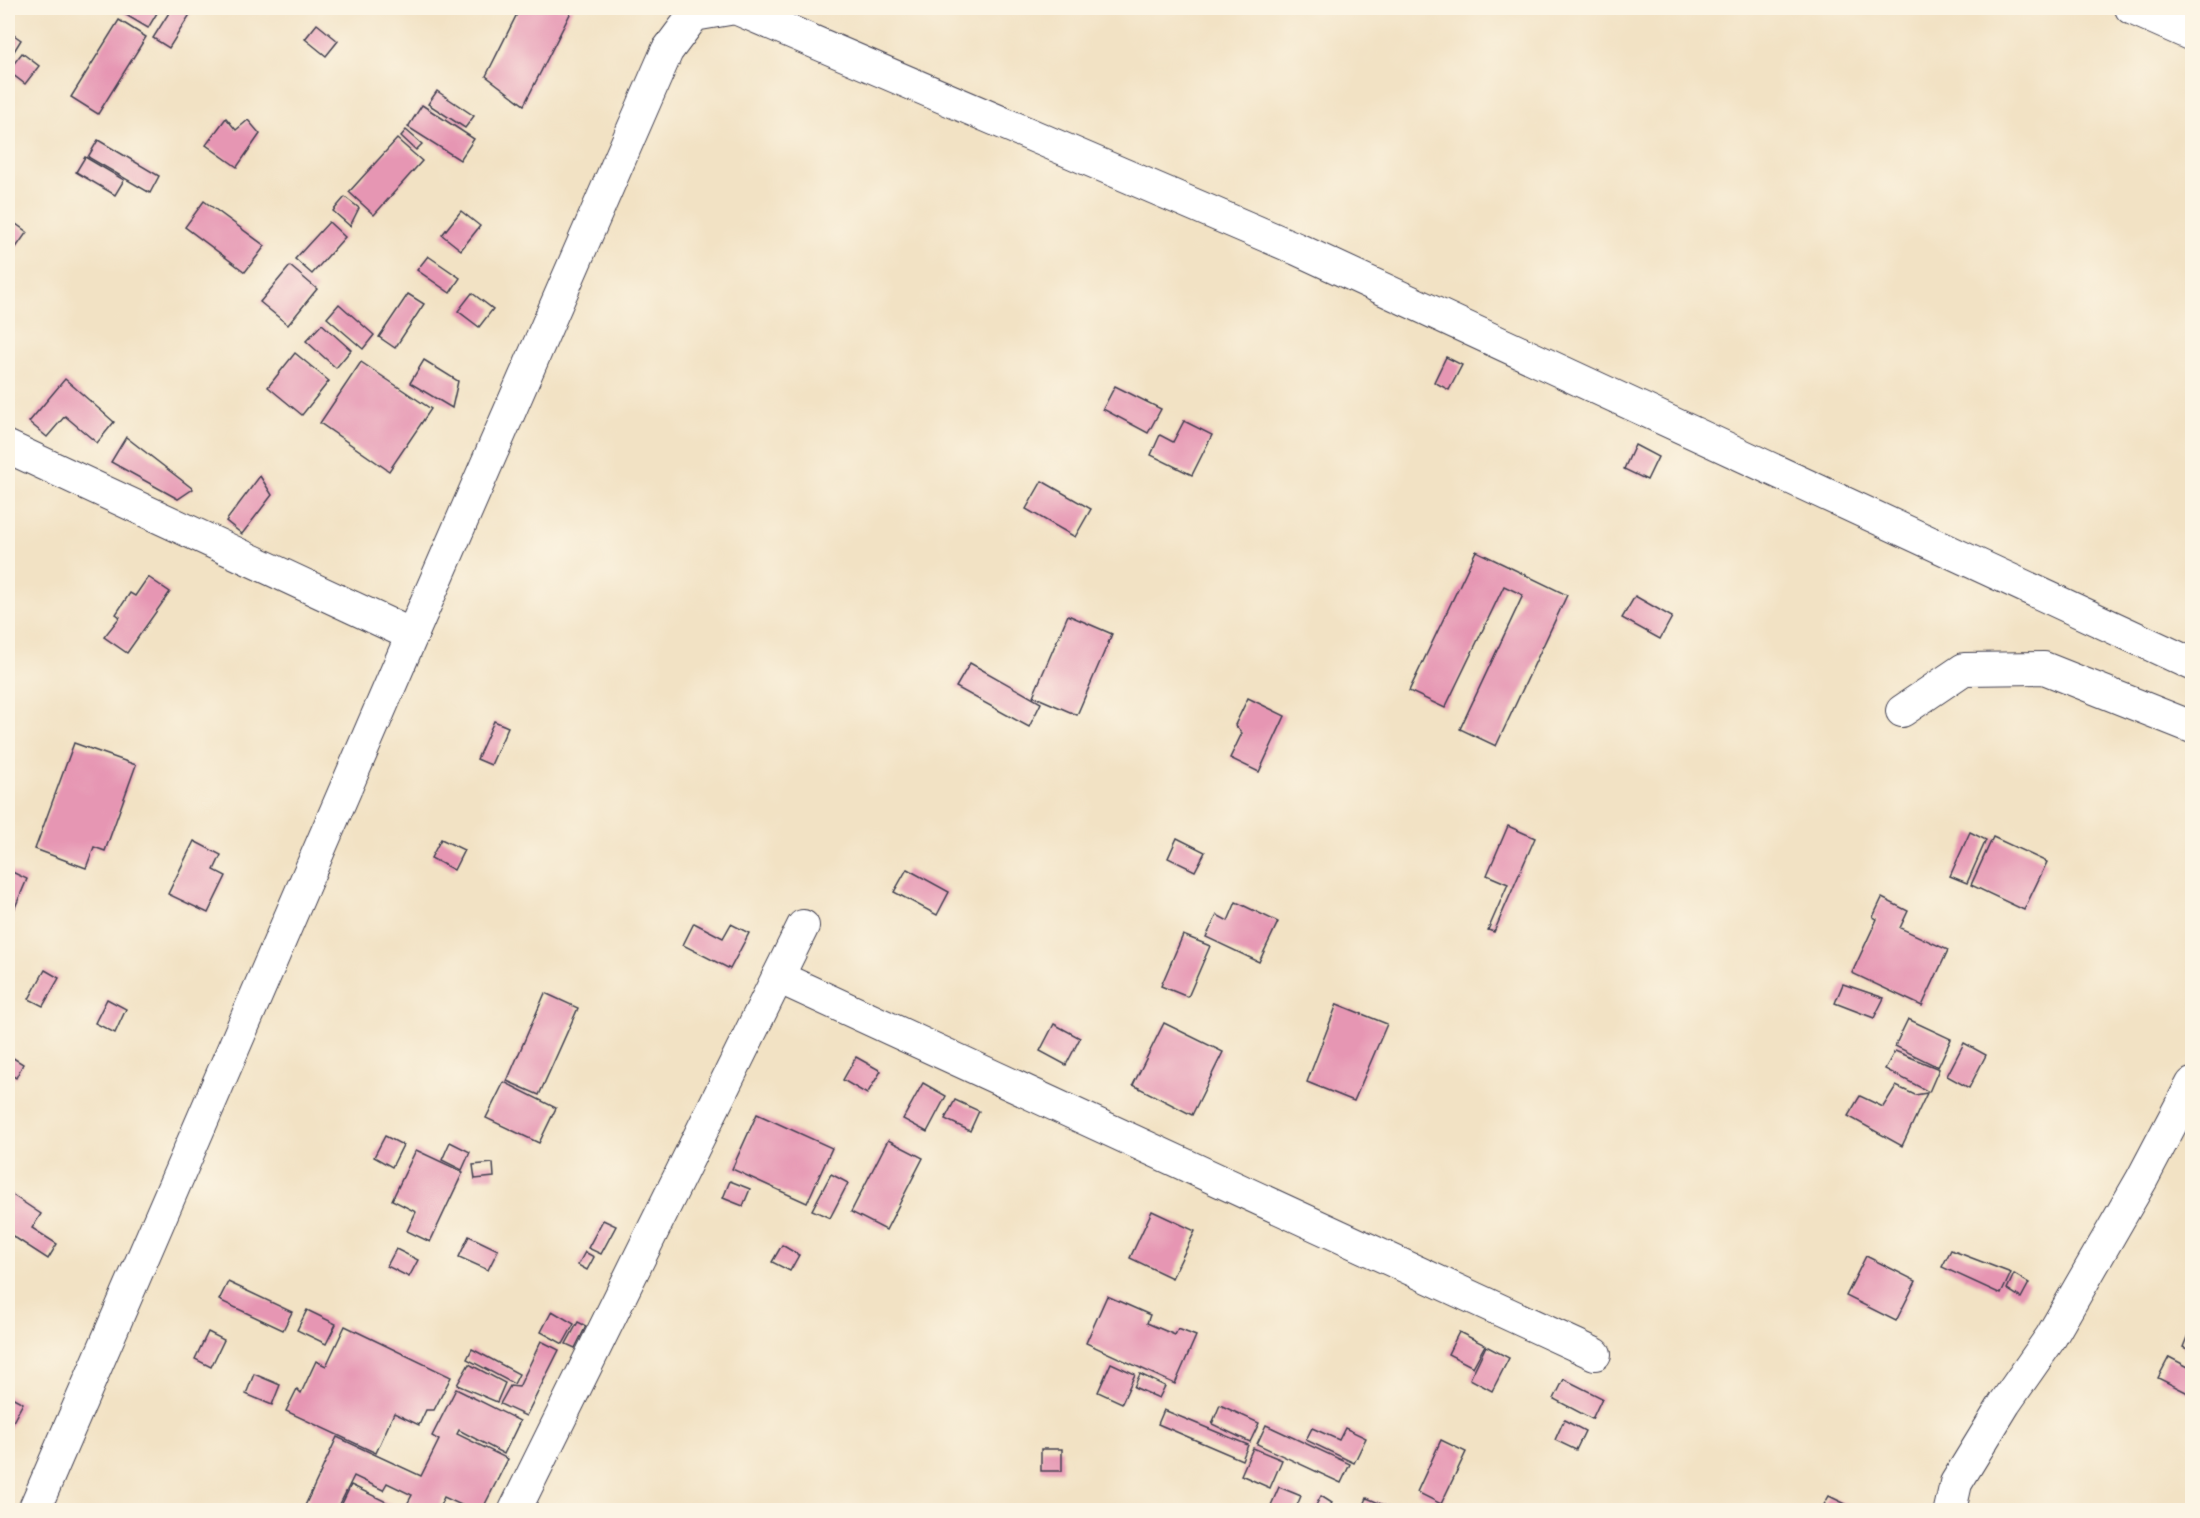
<svg xmlns="http://www.w3.org/2000/svg" width="2200" height="1518" viewBox="0 0 2200 1518" font-family="'Architects Daughter',sans-serif">
	<style>
		.building { fill: #e696b3 }
		.lines { fill: none; stroke-linecap: round; stroke-linejoin: round }
		.street-casing { stroke: #413f50; stroke-width: 34 }
		.street { stroke: #fff; stroke-width: 32 }
	</style>
	<rect width="100%" height="100%" fill="#fcf5e5"/>
	<filter id="ink" filterUnits="userSpaceOnUse"><feTurbulence type="fractalNoise" baseFrequency=".0167" numOctaves="2"/><feDisplacementMap in="SourceGraphic" scale="12" xChannelSelector="R" yChannelSelector="G"/><feConvolveMatrix kernelMatrix="1 2 1 2 8 2 1 2 1" color-interpolation-filters="sRGB"/></filter>
	<filter id="wash" filterUnits="userSpaceOnUse"><feTurbulence type="fractalNoise" baseFrequency=".008" numOctaves="4" result="noise"/><feDisplacementMap in="SourceGraphic" scale="24" xChannelSelector="R" yChannelSelector="G"/><feGaussianBlur stdDeviation="1.35" result="paint"/><feColorMatrix in="noise" values="0 0 0 0 0 0 0 0 0 0 0 0 0 0 0 0 0 1.4 0 .05"/><feComposite in="paint" operator="in"/></filter>
	<g filter="url(#wash)">
		<rect width="100%" height="100%" fill="#f2e2c4"/>
		<g id="blocks">
			<g class="building">
				<polygon points="117,8 160,8 148,28 116,9"/>
				<polygon points="172,8 194,8 169,48 153,38"/>
				<polygon points="520,8 573,8 524,105 486,76"/>
				<polygon points="119,20 146,37 98,114 71,97"/>
				<polygon points="317,24 338,41 326,56 305,39"/>
				<polygon points="8,31 21,40 8,61"/>
				<polygon points="22,53 39,66 25,84 8,71"/>
				<polygon points="437,91 474,116 465,128 428,104"/>
				<polygon points="422,105 474,139 460,160 408,127"/>
				<polygon points="226,118 236,130 248,120 260,134 237,167 206,145"/>
				<polygon points="406,130 422,144 416,150 401,136"/>
				<polygon points="397,139 422,161 374,215 349,192"/>
				<polygon points="98,140 159,176 150,193 88,157"/>
				<polygon points="85,157 124,180 115,195 76,172"/>
				<polygon points="345,197 359,208 350,226 333,211"/>
				<polygon points="204,201 265,246 245,272 185,227"/>
				<polygon points="461,211 480,226 461,250 442,235"/>
				<polygon points="9,219 27,232 15,249 8,244"/>
				<polygon points="329,222 345,237 312,274 295,259"/>
				<polygon points="428,256 460,278 450,293 417,270"/>
				<polygon points="290,266 317,289 288,325 260,302"/>
				<polygon points="472,293 493,309 479,327 458,311"/>
				<polygon points="408,294 424,304 395,348 379,337"/>
				<polygon points="339,304 374,335 363,349 327,318"/>
				<polygon points="322,324 351,350 336,368 306,341"/>
				<polygon points="295,353 329,381 302,415 268,387"/>
				<polygon points="1446,357 1462,365 1449,390 1434,382"/>
				<polygon points="424,360 458,381 452,408 410,383"/>
				<polygon points="361,362 431,409 389,471 320,423"/>
				<polygon points="65,379 114,422 97,443 65,416 47,437 29,422"/>
				<polygon points="1115,386 1161,409 1148,433 1103,409"/>
				<polygon points="1184,421 1212,435 1192,475 1151,455 1160,435 1173,442"/>
				<polygon points="126,437 193,489 178,499 111,462"/>
				<polygon points="1635,445 1658,457 1647,480 1624,469"/>
				<polygon points="260,476 272,495 242,534 226,521"/>
				<polygon points="1042,481 1091,509 1075,537 1026,509"/>
				<polygon points="1476,551 1567,595 1496,746 1460,729 1523,595 1504,586 1445,708 1409,691"/>
				<polygon points="148,577 170,592 127,653 104,637 120,617 116,614 130,593 135,596"/>
				<polygon points="1635,596 1672,617 1660,639 1622,618"/>
				<polygon points="1068,615 1112,634 1077,715 1033,696"/>
				<polygon points="970,663 1041,703 1029,727 956,687"/>
				<polygon points="1248,698 1285,716 1259,772 1230,758 1242,733 1235,725"/>
				<polygon points="494,721 508,727 491,765 477,759"/>
				<polygon points="74,743 136,765 105,851 94,847 86,868 35,849"/>
				<polygon points="1508,826 1535,838 1494,932 1488,930 1508,884 1487,875"/>
				<polygon points="1970,832 1986,840 1967,883 1950,876"/>
				<polygon points="1993,837 2047,862 2024,910 1971,885"/>
				<polygon points="1177,838 1205,852 1195,871 1168,858"/>
				<polygon points="441,839 464,850 454,870 431,858"/>
				<polygon points="194,841 221,855 214,870 226,876 208,913 168,894"/>
				<polygon points="907,869 949,892 937,915 894,892"/>
				<polygon points="8,870 27,879 8,924"/>
				<polygon points="1882,898 1908,911 1900,928 1948,950 1922,1006 1852,973 1877,919 1873,917"/>
				<polygon points="1236,902 1278,922 1259,962 1206,937 1217,915 1228,921"/>
				<polygon points="694,923 723,938 731,924 749,933 730,969 683,945"/>
				<polygon points="1183,935 1210,946 1188,997 1161,986"/>
				<polygon points="45,970 59,978 43,1006 29,999"/>
				<polygon points="1843,984 1884,998 1874,1018 1835,1003"/>
				<polygon points="545,993 578,1008 539,1095 507,1081"/>
				<polygon points="107,999 126,1009 115,1033 95,1023"/>
				<polygon points="1337,1004 1387,1024 1354,1101 1307,1082"/>
				<polygon points="1908,1019 1951,1039 1938,1067 1895,1046"/>
				<polygon points="1164,1023 1223,1052 1192,1115 1133,1085"/>
				<polygon points="1054,1024 1080,1038 1066,1065 1040,1051"/>
				<polygon points="1964,1043 1986,1055 1969,1088 1947,1076"/>
				<polygon points="1895,1051 1939,1069 1929,1092 1885,1069"/>
				<polygon points="10,1056 23,1064 16,1078 8,1073 8,1060"/>
				<polygon points="856,1057 881,1071 867,1094 843,1080"/>
				<polygon points="504,1082 556,1108 539,1143 486,1118"/>
				<polygon points="923,1083 946,1096 927,1132 903,1119"/>
				<polygon points="1896,1086 1915,1095 1927,1093 1902,1146 1848,1116 1860,1096 1883,1107"/>
				<polygon points="955,1100 979,1111 970,1131 945,1119"/>
				<polygon points="757,1114 832,1148 807,1203 732,1169"/>
				<polygon points="385,1136 403,1145 392,1167 374,1157"/>
				<polygon points="888,1140 923,1158 886,1230 851,1212"/>
				<polygon points="450,1142 470,1152 462,1170 442,1160"/>
				<polygon points="416,1150 463,1172 430,1242 407,1231 416,1212 392,1200"/>
				<polygon points="493,1163 494,1177 475,1179 473,1165"/>
				<polygon points="831,1174 848,1183 830,1218 812,1210"/>
				<polygon points="730,1181 750,1189 743,1206 723,1198"/>
				<polygon points="8,1192 41,1214 32,1228 57,1244 48,1259 8,1233"/>
				<polygon points="1152,1211 1195,1231 1172,1278 1130,1258"/>
				<polygon points="603,1220 616,1226 601,1254 588,1248"/>
				<polygon points="469,1236 498,1250 488,1270 459,1257"/>
				<polygon points="782,1245 799,1255 790,1271 772,1262"/>
				<polygon points="396,1249 418,1260 409,1277 387,1266"/>
				<polygon points="1951,1250 2011,1273 2001,1294 1942,1267"/>
				<polygon points="585,1252 594,1257 587,1270 578,1265"/>
				<polygon points="1866,1256 1916,1281 1896,1321 1846,1296"/>
				<polygon points="2014,1274 2029,1283 2021,1298 2007,1289"/>
				<polygon points="228,1282 292,1312 283,1330 219,1300"/>
				<polygon points="1107,1296 1150,1315 1147,1323 1175,1335 1178,1329 1196,1336 1175,1384 1086,1343"/>
				<polygon points="307,1310 336,1324 326,1344 297,1330"/>
				<polygon points="552,1311 574,1324 563,1344 541,1332"/>
				<polygon points="578,1322 586,1326 575,1348 566,1344"/>
				<polygon points="2192,1325 2192,1351 2183,1347"/>
				<polygon points="345,1326 451,1377 434,1410 426,1410 419,1425 394,1413 376,1453 286,1411 297,1389 301,1393 316,1361 326,1366"/>
				<polygon points="208,1332 224,1340 211,1367 195,1359"/>
				<polygon points="1459,1332 1485,1345 1473,1367 1448,1354"/>
				<polygon points="541,1341 559,1350 526,1416 500,1404 510,1386 519,1387"/>
				<polygon points="1486,1346 1509,1358 1492,1391 1470,1379"/>
				<polygon points="472,1349 519,1374 514,1384 467,1359"/>
				<polygon points="2169,1357 2192,1369 2192,1395 2158,1378"/>
				<polygon points="1111,1363 1135,1374 1122,1403 1098,1392"/>
				<polygon points="469,1364 505,1383 497,1402 457,1385"/>
				<polygon points="254,1374 280,1385 272,1405 246,1394"/>
				<polygon points="1140,1374 1165,1386 1159,1398 1134,1387"/>
				<polygon points="1564,1379 1602,1398 1592,1419 1554,1399"/>
				<polygon points="456,1389 520,1421 504,1454 459,1430 457,1434 508,1459 482,1510 472,1510 444,1497 438,1510 404,1510 412,1495 387,1483 383,1490 354,1476 337,1510 303,1510 337,1437 421,1476 439,1440 432,1436"/>
				<polygon points="8,1395 23,1403 8,1431"/>
				<polygon points="1220,1405 1259,1423 1250,1442 1212,1424"/>
				<polygon points="1164,1410 1248,1445 1242,1460 1158,1424"/>
				<polygon points="1564,1420 1585,1431 1576,1450 1555,1440"/>
				<polygon points="1266,1425 1350,1464 1341,1483 1257,1444"/>
				<polygon points="1312,1428 1339,1440 1345,1428 1366,1438 1354,1463 1306,1440"/>
				<polygon points="1441,1440 1466,1452 1441,1504 1417,1492"/>
				<polygon points="1253,1448 1282,1460 1270,1488 1241,1475"/>
				<rect x="1041" y="1449" width="21" height="22"/>
				<polygon points="351,1485 399,1508 398,1510 339,1510"/>
				<polygon points="1279,1487 1301,1496 1295,1510 1269,1510"/>
				<polygon points="1321,1496 1332,1503 1327,1510 1314,1509"/>
				<polygon points="1829,1496 1858,1510 1821,1510"/>
				<polygon points="1367,1498 1395,1510 1362,1510"/>
			</g>
		</g>
	</g>
	<g filter="url(#ink)">
		<use href="#blocks" fill-opacity="0" stroke="#413f50" stroke-width="1.5"/>
		<g class="lines">
			<defs>
				<g id="street">
					<polyline points="2131,8 2192,35"/>
					<polyline points="8,447 412,635"/>
					<polyline points="1902,711 1964,669 2044,668 2192,727"/>
					<polyline points="778,977 1595,1354"/>
					<polyline points="34,1510 412,635 667,51 694,15 735,8 1297,249 2192,664"/>
					<polyline points="515,1510 803,926"/>
					<polyline points="1950,1510 1956,1483 2005,1403 2051,1337 2142,1179 2192,1084"/>
				</g>
			</defs>
			<use href="#street" class="street-casing"/>
			<use href="#street" class="street"/>
		</g>
	</g>
	<rect width="2200" height="1518" fill="none" stroke="#fcf5e5" stroke-width="30"/>
</svg>
